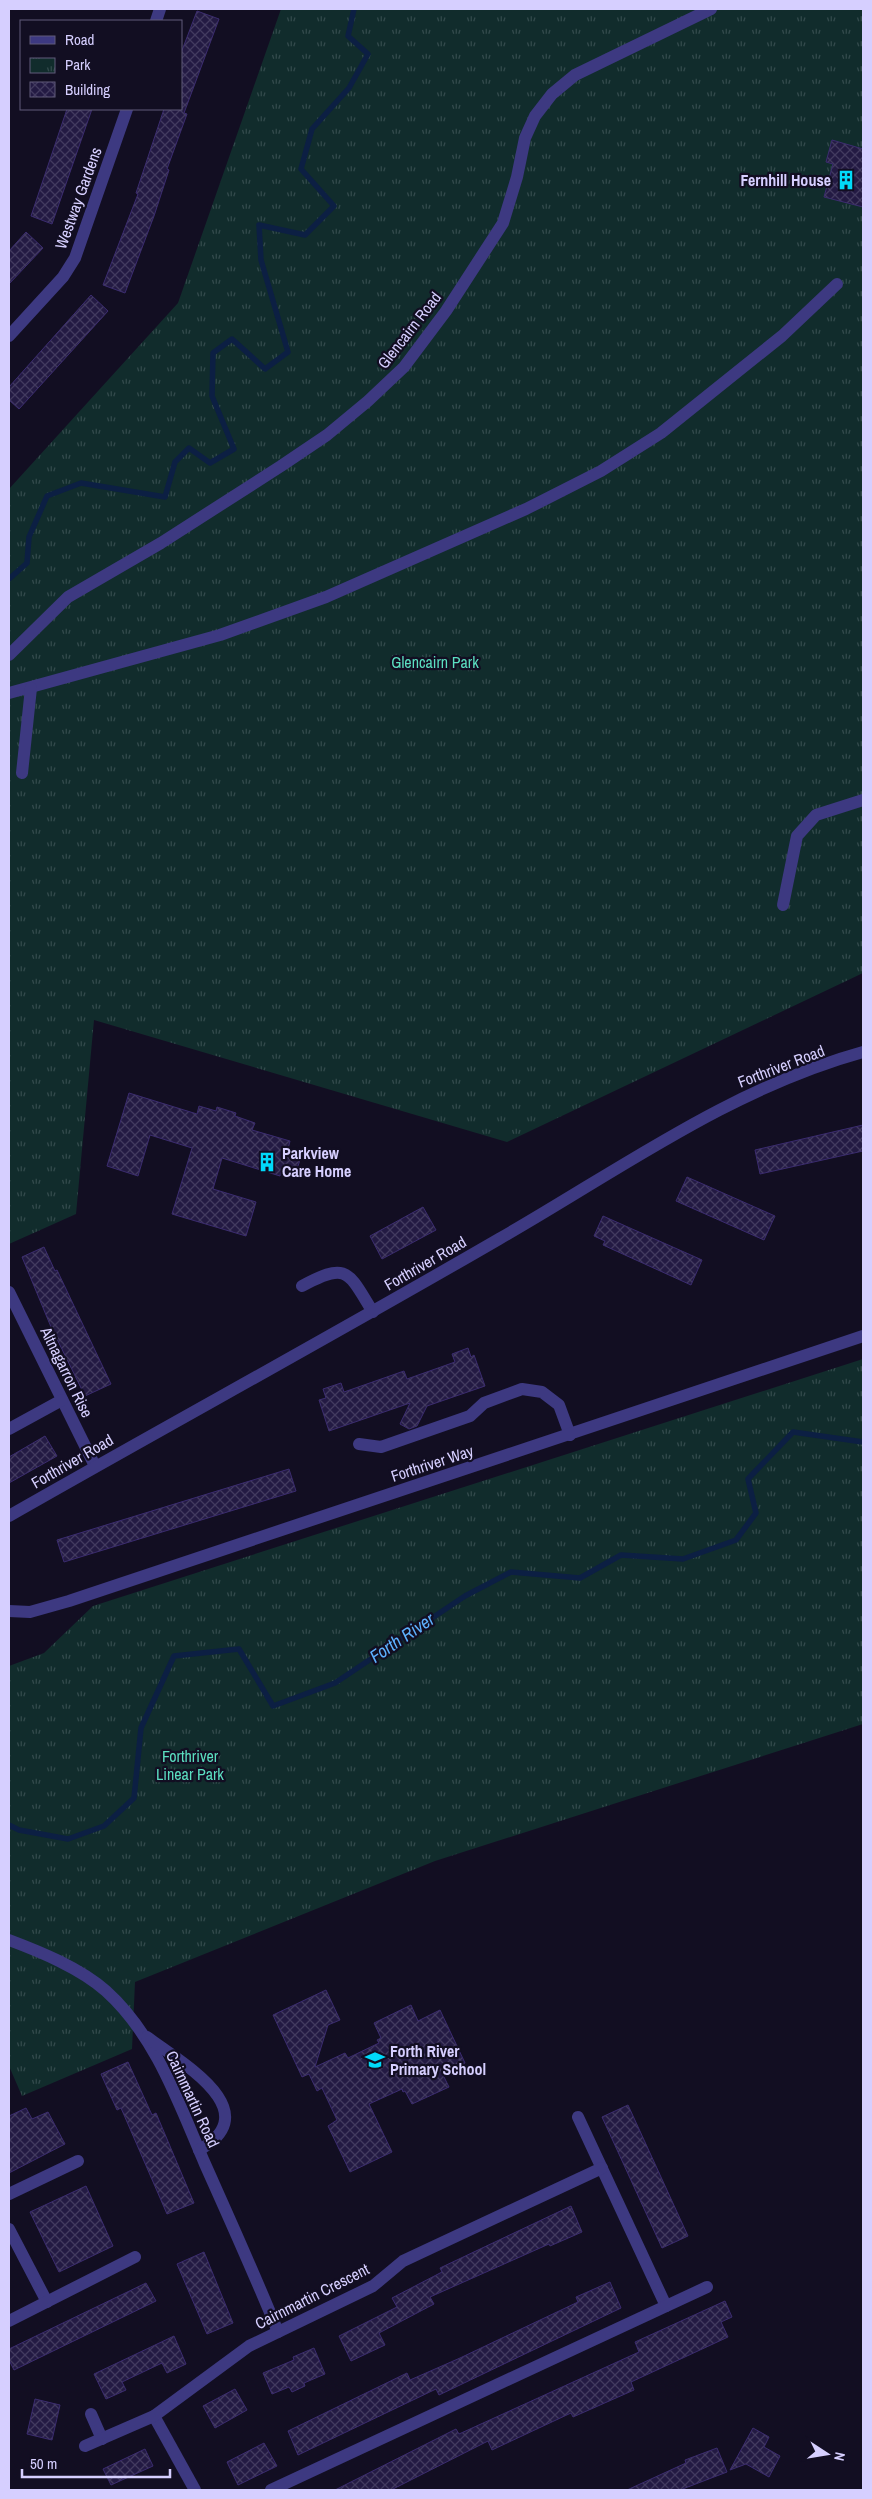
<svg xmlns="http://www.w3.org/2000/svg" width="872" height="2499" viewBox="0 0 872 2499" font-family="'Archivo Narrow',sans-serif">
	<style>
		.park { fill: url(#park-tufts) }
		.lines { fill: none; stroke-linecap: round; stroke-linejoin: round }
		.stream { stroke: #0c1f43; stroke-width: 5.5 }
		.building { fill: url(#building-cross-hatch); stroke: #3b2c6f }
		.minor { stroke: #3d3981; stroke-width: 12 }
		.labels { text-anchor: middle; stroke-width: 4.5; stroke-linejoin: round; paint-order: stroke }
		.poi-label { font-size: 16px; font-weight: bold; fill: #d6cfff; stroke: #120e22; text-anchor: start }
		.street-label { font-size: 16px; fill: #d6cfff; stroke: #120e22 }
		.park-label { font-size: 16px; fill: #5bdfc1; stroke: #120e22 }
		.water-label { font-size: 18px; font-style: italic; fill: #5db0fe; stroke: #120e22 }
	</style>
	<defs>
		<pattern id="park-tufts" width="24" height="20" patternUnits="userSpaceOnUse" patternTransform="scale(1.25)"><rect width="24" height="20" fill="#112c2c"/><path d="M3 7l-1-3M5 7V3M7 7l1-3M15 17l-1-3M17 17v-4M19 17l1-3" fill="none" stroke="#334a4c"/></pattern>
		<pattern id="building-cross-hatch" width="8" height="8" patternUnits="userSpaceOnUse" patternTransform="scale(1.25)"><rect width="8" height="8" fill="#231a43"/><path d="M0 0l8 8M0 8l8-8" fill="none" stroke="#423a5f"/></pattern>
	</defs>
	<rect width="100%" height="100%" fill="#120e22"/>
	<g class="park">
		<polygon points="281,9 863,9 863,973 507,1142 94,1020 76,1214 9,1244 9,489 178,303"/>
		<polygon points="863,1359 863,1724 435,1861 135,1982 132,2049 22,2096 9,2066 9,1666 44,1653 93,1606"/>
	</g>
	<g class="lines">
		<g class="stream">
			<polyline points="9,579 27,563 29,537 47,496 81,483 165,497 175,462 189,448 210,463 234,449 212,396 213,353 232,339 265,369 288,352 261,260 259,225 305,235 334,206 301,169 312,129 349,88 368,54 348,36 354,9"/>
			<polyline points="9,1825 19,1830 68,1839 104,1826 134,1798 141,1728 174,1656 239,1649 273,1706 335,1683 465,1596 511,1572 580,1578 621,1555 683,1559 736,1540 756,1513 748,1479 793,1432 863,1442"/>
		</g>
	</g>
	<g class="building">
		<polygon points="197,11 219,19 184,113 187,114 167,169 169,170 154,216 125,293 103,285 138,194 136,193 164,109 181,109 181,53"/>
		<polygon points="67,109 92,109 52,224 31,216"/>
		<polygon points="832,140 863,149 863,207 824,197 833,164 826,162"/>
		<polygon points="26,232 43,248 9,284 9,251"/>
		<polygon points="91,295 108,311 19,409 9,400 9,387"/>
		<polygon points="129,1093 197,1114 199,1106 216,1111 217,1107 236,1113 235,1116 255,1123 252,1130 290,1141 288,1149 302,1154 295,1175 281,1170 280,1176 222,1158 213,1189 256,1202 246,1236 172,1214 192,1148 150,1135 138,1176 107,1166"/>
		<polygon points="863,1125 863,1151 760,1174 755,1150"/>
		<polygon points="687,1177 775,1216 764,1240 676,1201"/>
		<polygon points="423,1207 436,1230 382,1259 370,1236"/>
		<polygon points="603,1216 702,1260 691,1285 603,1245 605,1241 594,1236"/>
		<polygon points="44,1247 55,1271 57,1270 111,1384 85,1396 51,1327 22,1257"/>
		<polygon points="468,1348 471,1357 474,1355 485,1386 427,1406 417,1426 409,1429 400,1424 410,1403 329,1431 319,1400 326,1398 323,1389 341,1383 344,1392 404,1371 407,1379 455,1362 452,1354"/>
		<polygon points="45,1436 57,1456 9,1483 9,1457"/>
		<polygon points="289,1469 296,1491 64,1562 57,1540"/>
		<polygon points="326,1990 340,2020 328,2025 315,2067 345,2053 348,2058 379,2043 377,2040 381,2038 374,2023 411,2005 418,2021 440,2010 465,2063 442,2073 449,2087 412,2104 405,2091 403,2092 402,2089 369,2104 392,2152 350,2172 328,2126 337,2120 322,2088 317,2091 309,2074 302,2077 273,2015"/>
		<polygon points="128,2062 152,2115 156,2113 194,2203 167,2214 121,2108 117,2110 101,2074"/>
		<polygon points="628,2105 688,2236 662,2248 602,2117"/>
		<polygon points="26,2108 32,2119 48,2112 65,2144 9,2173 9,2116"/>
		<polygon points="86,2186 113,2246 59,2272 30,2212"/>
		<polygon points="571,2206 582,2232 550,2246 549,2244 430,2297 434,2304 379,2333 385,2345 351,2361 339,2336 397,2307 392,2298 442,2272 440,2268"/>
		<polygon points="204,2252 233,2323 207,2334 177,2264"/>
		<polygon points="610,2282 621,2308 439,2395 436,2389 298,2455 288,2431 407,2373 410,2380 460,2358 578,2302 576,2297"/>
		<polygon points="146,2283 156,2301 14,2370 9,2360 9,2349"/>
		<polygon points="725,2301 732,2317 721,2322 728,2337 631,2382 634,2390 573,2417 571,2413 492,2450 488,2441 391,2490 335,2490 456,2429 459,2434 639,2352 635,2342"/>
		<polygon points="174,2336 186,2364 167,2373 162,2363 122,2382 126,2390 106,2399 94,2374"/>
		<polygon points="314,2348 325,2374 304,2383 305,2386 292,2392 289,2387 272,2394 263,2373 294,2360 293,2357"/>
		<polygon points="235,2389 247,2410 215,2428 203,2406"/>
		<polygon points="35,2399 60,2405 52,2440 27,2434"/>
		<polygon points="753,2428 769,2437 764,2447 780,2456 769,2477 746,2464 730,2470"/>
		<polygon points="264,2443 277,2466 238,2485 227,2462"/>
		<polygon points="717,2448 727,2472 680,2490 627,2490 686,2463 685,2460"/>
		<polygon points="145,2449 153,2466 111,2485 103,2469"/>
	</g>
	<g class="lines">
		<g class="minor">
			<polyline points="156,21 160,9"/>
			<polyline points="9,336 63,277 75,258 127,109"/>
			<polyline points="9,655 68,597 161,543 281,466 327,435 368,401 404,367 446,311 503,223 517,177 525,138 535,116 552,94 575,75 711,9"/>
			<polyline points="9,693 220,635 326,597 526,509 601,471 661,433 782,336 837,284"/>
			<polyline points="22,773 31,688"/>
			<polyline points="783,905 797,836 816,815 863,800"/>
			<path d="M302,1286c46,-25 46,-14 71,26"/>
			<polyline points="9,1292 95,1466"/>
			<polyline points="9,1429 62,1400"/>
			<polyline points="359,1444 381,1447 470,1416 484,1403 522,1389 542,1392 559,1405 570,1435"/>
			<path d="M9,1516c163,-93 328,-183 490,-277 119,-68 230,-150 364,-187"/>
			<polyline points="9,1611 30,1612 69,1601 863,1336"/>
			<path d="M9,1940c32,12 71,28 97,51 50,45 73,113 99,173 25,56 50,111 73,168"/>
			<path d="M147,2037c33,25 122,74 52,113"/>
			<polyline points="578,2117 666,2306"/>
			<polyline points="9,2194 78,2161"/>
			<polyline points="9,2229 47,2302"/>
			<polyline points="9,2321 135,2257"/>
			<polyline points="91,2414 102,2439"/>
			<polyline points="154,2416 195,2490"/>
			<polyline points="85,2446 154,2416 249,2346 373,2286 403,2261 602,2168"/>
			<polyline points="271,2490 707,2287"/>
		</g>
	</g>
	<defs>
		<symbol id="building-bare" viewBox="-9 -9 18 18"><path d="M-4-6H4V6H1V3H-1V6H-4ZM-2.5-4.3h1.7v1.8h-1.7ZM.8-4.3h1.7v1.8H.8ZM-2.5-1h1.7V.8h-1.7ZM.8-1h1.7V.8H.8Z" fill="#01d9f9" stroke="#120e22" stroke-width="2.5" paint-order="stroke"/></symbol>
		<symbol id="school-bare" viewBox="-9 -9 18 18"><path d="M0-5L7-2L0 1L-7-2ZM-4 1L0 2.5L4 1V4Q0 6-4 4Z" fill="#01d9f9" stroke="#120e22" stroke-width="2.5" paint-order="stroke"/></symbol>
	</defs>
	<g fill-rule="evenodd">
		<use href="#building-bare" x="832" y="166" width="28" height="28"/>
		<use href="#building-bare" x="253" y="1148" width="28" height="28"/>
		<use href="#school-bare" x="361" y="2046" width="28" height="28"/>
	</g>
	<g class="labels">
		<g class="poi-label">
			<text x="831" y="186" text-anchor="end">Fernhill House</text>
			<text x="282" y="1159">Parkview<tspan x="282" dy="18">Care Home</tspan></text>
			<text x="390" y="2057">Forth River<tspan x="390" dy="18">Primary School</tspan></text>
		</g>
		<g class="street-label">
			<text transform="translate(78 198) rotate(-70)" y="6">Westway Gardens</text>
			<text transform="translate(409 330) rotate(-52)" y="6">Glencairn Road</text>
			<text transform="translate(781 1066) rotate(-21)" y="6">Forthriver Road</text>
			<text transform="translate(425 1263) rotate(-30)" y="6">Forthriver Road</text>
			<text transform="translate(67 1372) rotate(64)" y="6">Altnagarron Rise</text>
			<text transform="translate(72 1461) rotate(-30)" y="6">Forthriver Road</text>
			<text transform="translate(432 1463) rotate(-18)" y="6">Forthriver Way</text>
			<text transform="translate(193 2099) rotate(65)" y="6">Cairnmartin Road</text>
			<text transform="translate(312 2296) rotate(-27)" y="6">Cairnmartin Crescent</text>
		</g>
		<g class="park-label">
			<text x="435" y="668">Glencairn Park</text>
			<text x="190" y="1762">Forthriver<tspan x="190" dy="18">Linear Park</tspan></text>
		</g>
		<g class="water-label">
			<text transform="translate(402 1638) rotate(-34)" y="6">Forth River</text>
		</g>
	</g>
	<rect width="872" height="2499" fill="none" stroke="#d6cfff" stroke-width="20"/>
	<rect x="20" y="20" width="162" height="90" fill="#120e22" stroke="#605b7a"/>
	<rect x="30" y="36" width="25" height="8" fill="#3d3981" stroke="#605b7a"/>
	<text x="65" y="45" font-size="15" fill="#d6cfff">Road</text>
	<rect x="30" y="58" width="25" height="15" fill="url(#park-tufts)" stroke="#605b7a"/>
	<text x="65" y="70" font-size="15" fill="#d6cfff">Park</text>
	<rect x="30" y="82" width="25" height="15" fill="url(#building-cross-hatch)" stroke="#605b7a"/>
	<text x="65" y="95" font-size="15" fill="#d6cfff">Building</text>
	<g transform="translate(827 2454) rotate(102)" stroke="#120e22" stroke-width="4" paint-order="stroke">
	<path d="M0-4L9 19L0 12L-9 19Z" fill="#d6cfff"/>
	<text y="-8" font-size="14" font-weight="bold" text-anchor="middle" fill="#d6cfff">N</text>
	</g>
	<path d="M22 2469v8h148v-8" fill="none" stroke="#d6cfff" stroke-width="2.5"/>
	<text x="30" y="2469" font-size="15" fill="#d6cfff" stroke="#120e22" stroke-width="4" paint-order="stroke">50 m</text>
</svg>
